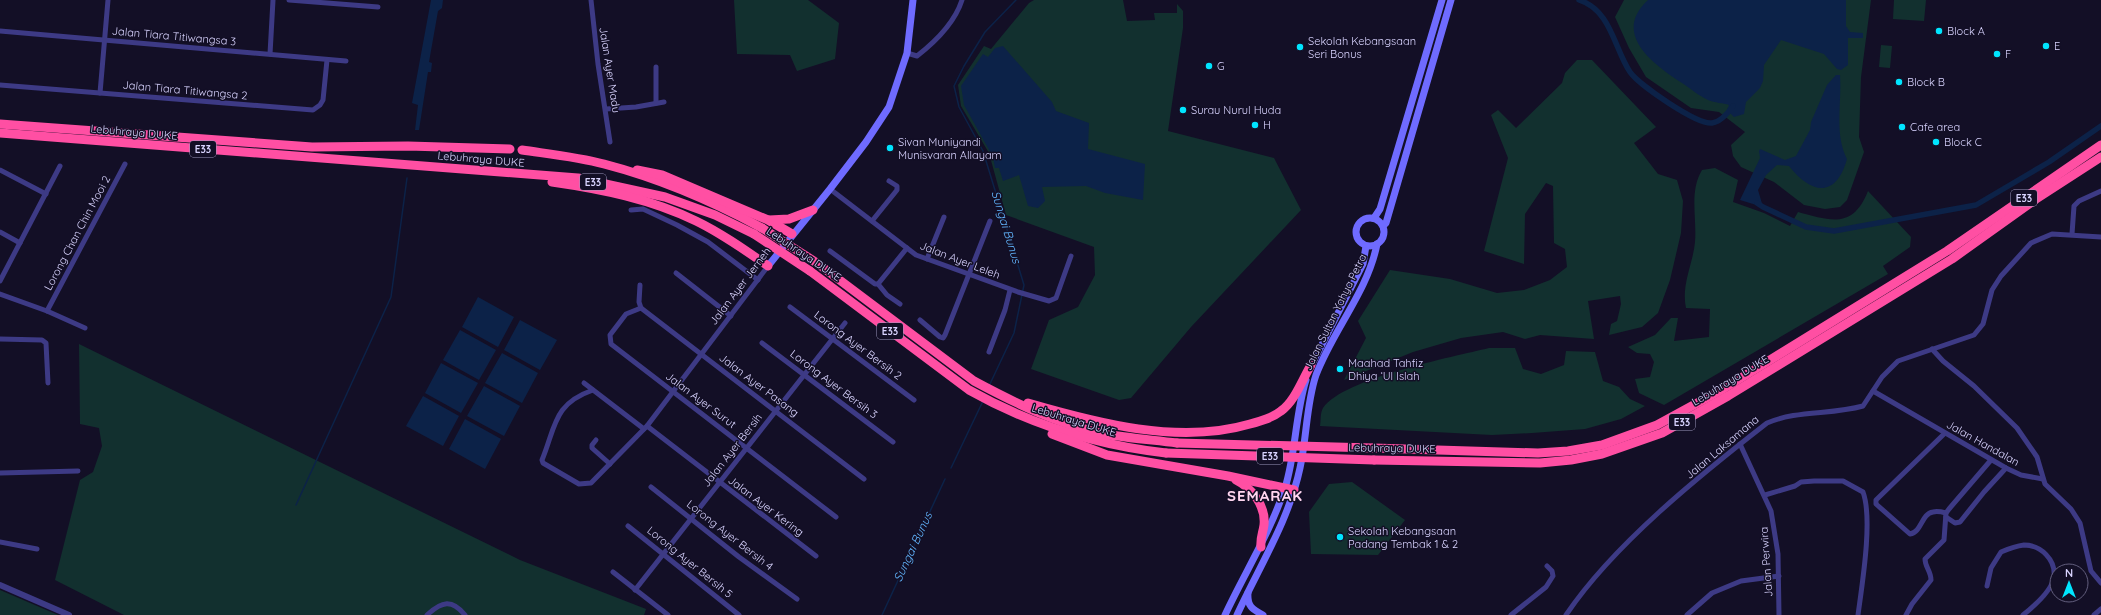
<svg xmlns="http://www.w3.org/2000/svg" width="2101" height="615" viewBox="0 0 2101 615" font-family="Quicksand,sans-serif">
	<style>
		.green { fill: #12302f }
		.water { fill: #0c2248 }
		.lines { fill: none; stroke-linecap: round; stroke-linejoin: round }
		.stream { stroke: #0c2248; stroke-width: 1.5 }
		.canal { stroke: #0c2248; stroke-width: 5.5 }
		.minor { stroke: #3d3a85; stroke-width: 5 }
		.tertiary { stroke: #3d3a85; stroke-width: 6 }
		.secondary { stroke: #6f6bff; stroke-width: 7 }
		.motorway { stroke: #ff4fa3; stroke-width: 9 }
		.motorway-bridge { stroke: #ff4fa3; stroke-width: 9 }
		.poi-dot { fill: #00e5ff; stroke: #130f26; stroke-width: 1.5 }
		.labels { text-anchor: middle; stroke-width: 3; stroke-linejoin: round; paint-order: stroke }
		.shield { fill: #130f26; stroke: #9e99be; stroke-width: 1 }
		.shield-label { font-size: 10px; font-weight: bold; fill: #d9d4ff }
		.poi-label { font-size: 11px; fill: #d9d4ff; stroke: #130f26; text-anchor: start }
		.street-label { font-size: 11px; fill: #d9d4ff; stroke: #130f26 }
		.water-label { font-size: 12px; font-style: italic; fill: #62b6ff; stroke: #130f26 }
		.district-label { font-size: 15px; font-weight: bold; letter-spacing: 1px; fill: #ffd6f0; stroke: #130f26 }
	</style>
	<rect width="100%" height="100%" fill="#130f26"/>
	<g class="green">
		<polygon points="734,0 808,0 839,23 835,59 797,71 790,55 737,54"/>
		<polygon points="1034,0 1123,0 1127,21 1155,20 1154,13 1177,13 1177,4 1183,11 1183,28 1168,131 1274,158 1301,210 1191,327 1131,398 1119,400 1031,369 1049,320 1078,307 1095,275 1094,247 1006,215 989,153 961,106 958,85 984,46 991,49 1029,3"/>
		<polygon points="1624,0 1871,0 1861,77 1859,137 1864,152 1847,200 1840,207 1825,209 1804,205 1774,182 1741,167 1733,156 1731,145 1745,132 1719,112 1691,108 1646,77 1629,48 1615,17"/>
		<polygon points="1894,0 1926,0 1924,21 1893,19"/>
		<polygon points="1881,45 1892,46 1890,68 1879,67"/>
		<polygon points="1577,60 1592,60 1656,127 1634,143 1658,174 1677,180 1683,201 1681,233 1670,280 1658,313 1642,327 1609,335 1611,324 1617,321 1621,304 1620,296 1588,301 1594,339 1540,335 1525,339 1503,332 1461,338 1413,352 1344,380 1366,338 1358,321 1390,270 1450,279 1497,293 1524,290 1550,280 1567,267 1565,249 1554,243 1553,186 1546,183 1525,214 1524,264 1484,251 1508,158 1491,115 1498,110 1516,128 1562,83 1565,73"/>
		<path d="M1715,168l23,12 -5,22 31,11 26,13 8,-14c33,9 55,17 70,-21l43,46 -1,10 -27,19 5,8 -224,131 -25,-12 -4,-14 15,-2 4,-15 -4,-8 -13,-1 -9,-6 27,-12 16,-17h7l-4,23 35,-4 1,-28 -24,-1c-5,-23 7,-44 9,-66 2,-25 -6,-50 7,-72z"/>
		<polygon points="79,344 520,560 646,609 644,615 124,615 55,580 80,480 93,472 102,446 99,428 80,424"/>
		<path d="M1489,348h26l8,21 18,5 23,-9 2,-14 29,1 8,29 16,6 11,12 15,7 -24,13 -36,10 -53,4 -40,2 -172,-9c1,-5 0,-13 3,-18 21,-30 130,-51 166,-60z"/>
		<polygon points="1352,482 1405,520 1378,555 1311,554 1309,512 1329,484"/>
		<polygon points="0,590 58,615 0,615"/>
	</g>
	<g class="water">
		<polygon points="431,0 443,0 442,8 438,11 429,62 432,63 431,72 428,72 419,130 415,130 418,105 412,103"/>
		<path d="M1648,0h198v26l4,6 13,1v5h-15v27l-7,5 -4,-1 -13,-15 -43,-14 -17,25 -1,16 -3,7 -14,14 -2,12 -10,3 -7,-7 2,-5c-6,-2 -14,-2 -21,-5 -9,-4 -18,-12 -26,-17 -28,-18 -71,-49 -34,-83z"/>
		<polygon points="1003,46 1052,102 1056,111 1089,123 1088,149 1145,164 1143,200 1105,193 1086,186 1042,187 1045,201 1038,208 1028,206 1019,175 1003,181 999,168 995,168 993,157 964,105 961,86 983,54 988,57 995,48"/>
		<path d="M1836,75h4c2,28 -6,59 7,84 -11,39 -35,36 -58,7l-12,-1 -11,10 -8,15 5,17 -23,-7 20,-42 -1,-7 1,-2 25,11 11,-4 14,-26 1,-8 16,-37z"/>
		<polygon points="478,297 514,317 498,347 462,327"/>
		<polygon points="520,320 557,340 540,370 504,350"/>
		<polygon points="460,330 496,350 479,380 443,360"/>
		<polygon points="502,353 538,373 522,403 485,383"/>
		<polygon points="441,363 478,383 461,413 425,393"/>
		<polygon points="484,386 520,406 504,436 467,416"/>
		<polygon points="423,396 459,416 443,446 406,426"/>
		<polygon points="465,419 501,439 485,469 449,449"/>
	</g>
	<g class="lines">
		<g class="stream">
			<polyline points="989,386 1014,333 1024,285 983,151 959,107 954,86 964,66 985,32 1016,0"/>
			<polyline points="951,468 983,401"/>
			<polyline points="296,505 391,297 407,178"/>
			<polyline points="882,615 945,479"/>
		</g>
		<g class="canal">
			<path d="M1579,0c32,10 35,48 51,72 9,13 67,53 82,51 9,-1 16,-10 21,-17"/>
			<polyline points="1757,203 1763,207 1806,227 1834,231 1976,205 2049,162 2101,126"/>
		</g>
		<g class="minor">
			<polyline points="289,0 378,7"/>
			<polyline points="591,0 598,64 610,142"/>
			<polyline points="0,31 346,61"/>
			<path d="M907,53l10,3c18,-14 38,-34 45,-56"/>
			<polyline points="270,54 273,0"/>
			<polyline points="0,85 313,110 320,105 323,100 327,60"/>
			<polyline points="100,93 108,0"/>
			<polyline points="656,103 656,67"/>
			<polyline points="606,109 636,107 664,102"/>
			<polyline points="0,170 46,194"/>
			<polyline points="830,189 916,255 1018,292 1049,301 1056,298 1071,256"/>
			<polyline points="631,210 643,209 677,225 708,242 758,280"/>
			<polyline points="872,221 897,190 897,186 889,181"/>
			<polyline points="0,232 20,243"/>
			<polyline points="2072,234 2074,206 2079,201 2101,191"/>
			<polyline points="830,251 875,284 878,284 887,295 900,304"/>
			<polyline points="927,259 944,217"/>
			<polyline points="676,273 731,316"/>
			<polyline points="0,281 60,166"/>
			<polyline points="878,284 907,248"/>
			<polyline points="640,285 639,302 641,308 626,314 610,335 611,344 836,517"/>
			<polyline points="0,294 47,311 85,328"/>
			<polyline points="790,307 914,400"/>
			<polyline points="641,308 864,479"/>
			<polyline points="47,311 125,164"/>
			<polyline points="920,320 940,337 943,338 945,335 990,221"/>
			<polyline points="0,339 42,340 46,343 48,383"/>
			<polyline points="762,343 893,442"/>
			<polyline points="1932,349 1943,361 1974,386 2017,428 2037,457 2045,484 2071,509 2080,523 2091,571 2101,583"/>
			<polyline points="989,352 1005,310 1010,290"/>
			<polyline points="584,383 644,429"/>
			<path d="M593,390c-40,14 -37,36 -51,70l1,3 36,21 12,-1 56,-57 121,-160"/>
			<polyline points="1873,391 2006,468 2021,475 2043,479"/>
			<polyline points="647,426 816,556"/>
			<path d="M1944,434l-68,66v4l34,30c12,-2 11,-20 23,-22 4,-1 9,0 13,1"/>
			<polyline points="596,440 592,445 592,448 610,464"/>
			<polyline points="1740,444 1771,511 1778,554 1779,615"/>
			<polyline points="0,473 78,471"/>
			<polyline points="651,487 739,557 797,599"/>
			<path d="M1765,495l30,-9 6,-4 13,-1h29l20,11c10,27 -1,93 -5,123"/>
			<polyline points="1946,517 1955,523 1960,522 1984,492 2006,468"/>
			<polyline points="628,526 739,615"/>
			<polyline points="0,542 37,549"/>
			<polyline points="613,572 668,615"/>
			<path d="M1987,586l4,-18 10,-16c7,-3 15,-6 23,-7 17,0 32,15 30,32 -2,14 -21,30 -31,38"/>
			<polyline points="635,590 845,323"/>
			<path d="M427,615c15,-14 25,-16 38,0"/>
			<polyline points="1511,615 1546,587 1553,576 1552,571 1547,566"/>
			<path d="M1566,615c47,-70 134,-140 201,-192 30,-13 64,-8 96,-17l19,-29 16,-16 76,-26 9,-11 9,-34 9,-14 30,-33 21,-9 49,3"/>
			<polyline points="1687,615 1712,593 1741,581 1779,576"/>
			<path d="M1906,615l6,-11 19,-24c0,-9 -6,-13 -6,-21l19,-19 2,-27 3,-4 42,-49"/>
			<polyline points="2094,615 2101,609"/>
		</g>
		<polyline class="tertiary" points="0,585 69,615"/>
		<g class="secondary">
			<circle cx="1370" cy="232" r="14"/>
			<polyline points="1374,218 1380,209 1442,0"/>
			<polyline points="1383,226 1386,223 1451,0"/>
			<polyline points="768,266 830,189 866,142 889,107 907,53 913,0"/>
			<polyline points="1310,368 1363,264 1366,246"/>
			<path d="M1248,593c-1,13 4,16 15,22"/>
			<path d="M1225,615c20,-43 45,-82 60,-127 11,-35 10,-73 21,-108"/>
			<path d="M1237,615c22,-48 52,-95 63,-147 7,-31 6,-63 16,-93 17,-45 52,-84 61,-131"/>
		</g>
		<g class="motorway">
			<polyline points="0,124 312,147 408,146 510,149"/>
			<polyline points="0,133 578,178 665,197 715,215 754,234"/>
			<path d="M522,150c27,4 56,7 82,14 54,14 108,37 158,64"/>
			<polyline points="637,170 662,175 768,220 792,234"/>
			<path d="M552,182c49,7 99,17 144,39 25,12 49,29 72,45"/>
			<polyline points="769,220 789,219 813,210"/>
			<path d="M817,263l157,118c41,22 84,43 130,53 24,4 49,6 73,9"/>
			<path d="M810,271l159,119c62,35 127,55 197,63"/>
			<path d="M1028,403c69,20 151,42 222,21 11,-3 22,-6 31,-13 14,-10 21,-31 30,-46"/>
			<polyline points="1052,434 1107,455 1228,476 1294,490"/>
			<polyline points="1373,448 1538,453 1568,451 1602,445 1657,425 1723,389 1947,251 2101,145"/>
			<polyline points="1374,460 1540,463 1571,460 1602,454 1662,433 1728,396 1952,259 2036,199 2101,157"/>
			<path d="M1236,480c16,8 30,26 28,45 -1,8 -4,13 -3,22"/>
		</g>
		<g class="motorway-bridge">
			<polyline points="762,228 817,263"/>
			<polyline points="754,234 810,271"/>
			<polyline points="1177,443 1373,448"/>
			<polyline points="1166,453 1374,460"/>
		</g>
	</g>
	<g class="poi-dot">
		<circle cx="1939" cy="31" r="4"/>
		<circle cx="2046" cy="46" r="4"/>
		<circle cx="1300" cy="47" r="4"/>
		<circle cx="1997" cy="54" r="4"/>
		<circle cx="1209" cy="66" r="4"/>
		<circle cx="1899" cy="82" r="4"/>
		<circle cx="1183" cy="110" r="4"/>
		<circle cx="1255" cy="125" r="4"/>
		<circle cx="1902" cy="127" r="4"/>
		<circle cx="1936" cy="142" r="4"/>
		<circle cx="890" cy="148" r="4"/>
		<circle cx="1340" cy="369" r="4"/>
		<circle cx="1340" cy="537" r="4"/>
	</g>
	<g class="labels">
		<g class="shield">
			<rect x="190" y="141" width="26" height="16" rx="3"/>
			<rect x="580" y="174" width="26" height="16" rx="3"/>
			<rect x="2011" y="190" width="26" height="16" rx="3"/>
			<rect x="877" y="323" width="26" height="16" rx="3"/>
			<rect x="1669" y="414" width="26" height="16" rx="3"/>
			<rect x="1257" y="448" width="26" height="16" rx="3"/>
		</g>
		<g class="shield-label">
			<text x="203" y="153">E33</text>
			<text x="593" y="186">E33</text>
			<text x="2024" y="202">E33</text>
			<text x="890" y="335">E33</text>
			<text x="1682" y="426">E33</text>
			<text x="1270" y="460">E33</text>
		</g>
		<g class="poi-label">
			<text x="1947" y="35">Block A</text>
			<text x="1308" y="45">Sekolah Kebangsaan<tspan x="1308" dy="13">Seri Bonus</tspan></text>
			<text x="2054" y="50">E</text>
			<text x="2005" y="58">F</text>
			<text x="1217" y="70">G</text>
			<text x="1907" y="86">Block B</text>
			<text x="1191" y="114">Surau Nurul Huda</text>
			<text x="1263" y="129">H</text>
			<text x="1910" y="131">Cafe area</text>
			<text x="898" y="146">Sivan Muniyandi<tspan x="898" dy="13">Munisvaran Allayam</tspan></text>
			<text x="1944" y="146">Block C</text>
			<text x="1348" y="367">Maahad Tahfiz<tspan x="1348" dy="13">Dhiya ‘Ul Islah</tspan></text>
			<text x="1348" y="535">Sekolah Kebangsaan<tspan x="1348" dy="13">Padang Tembak 1 &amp; 2</tspan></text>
		</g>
		<g class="street-label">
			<text transform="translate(174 36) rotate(5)" y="4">Jalan Tiara Titiwangsa 3</text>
			<text transform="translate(610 70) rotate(81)" y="4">Jalan Ayer Madu</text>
			<text transform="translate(185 90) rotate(5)" y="4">Jalan Tiara Titiwangsa 2</text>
			<text transform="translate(134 132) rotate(5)" y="4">Lebuhraya DUKE</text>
			<text transform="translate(481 159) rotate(5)" y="4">Lebuhraya DUKE</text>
			<text transform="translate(77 233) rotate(-62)" y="4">Lorong Chan Chin Mooi 2</text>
			<text transform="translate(804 254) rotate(34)" y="4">Lebuhraya DUKE</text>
			<text transform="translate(960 260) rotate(21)" y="4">Jalan Ayer Leleh</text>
			<text transform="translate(740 286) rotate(-53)" y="4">Jalan Ayer Jerneh</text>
			<text transform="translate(1335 312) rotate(-64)" y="4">Jalan Sultan Yahya Petra</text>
			<text transform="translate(858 345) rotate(37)" y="4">Lorong Ayer Bersih 2</text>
			<text transform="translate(1730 380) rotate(-31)" y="4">Lebuhraya DUKE</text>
			<text transform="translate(834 384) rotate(37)" y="4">Lorong Ayer Bersih 3</text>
			<text transform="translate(759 385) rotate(37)" y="4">Jalan Ayer Pasang</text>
			<text transform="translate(701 400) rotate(37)" y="4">Jalan Ayer Surut</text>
			<text transform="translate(1074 420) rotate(17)" y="4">Lebuhraya DUKE</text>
			<text transform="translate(1983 443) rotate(29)" y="4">Jalan Handalan</text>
			<text transform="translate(1722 447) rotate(-40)" y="4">Jalan Laksamana</text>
			<text transform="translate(1392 448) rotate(1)" y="4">Lebuhraya DUKE</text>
			<text transform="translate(732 450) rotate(-52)" y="4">Jalan Ayer Bersih</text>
			<text transform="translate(766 506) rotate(37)" y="4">Jalan Ayer Kering</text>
			<text transform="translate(730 535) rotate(38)" y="4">Lorong Ayer Bersih 4</text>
			<text transform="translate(690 562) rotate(39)" y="4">Lorong Ayer Bersih 5</text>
			<text transform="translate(1766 562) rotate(-94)" y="4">Jalan Perwira</text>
		</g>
		<g class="water-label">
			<text transform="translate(1006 227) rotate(73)" y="4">Sungai Bunus</text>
			<text transform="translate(913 547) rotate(-65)" y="4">Sungai Bunus</text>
		</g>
		<g class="district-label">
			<text x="1265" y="501">SEMARAK</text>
		</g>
	</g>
	<g transform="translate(2069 583)"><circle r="19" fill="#130f26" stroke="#625e7d"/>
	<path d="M0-3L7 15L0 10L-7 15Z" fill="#00e5ff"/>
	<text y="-6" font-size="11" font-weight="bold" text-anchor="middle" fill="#d9d4ff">N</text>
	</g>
</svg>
